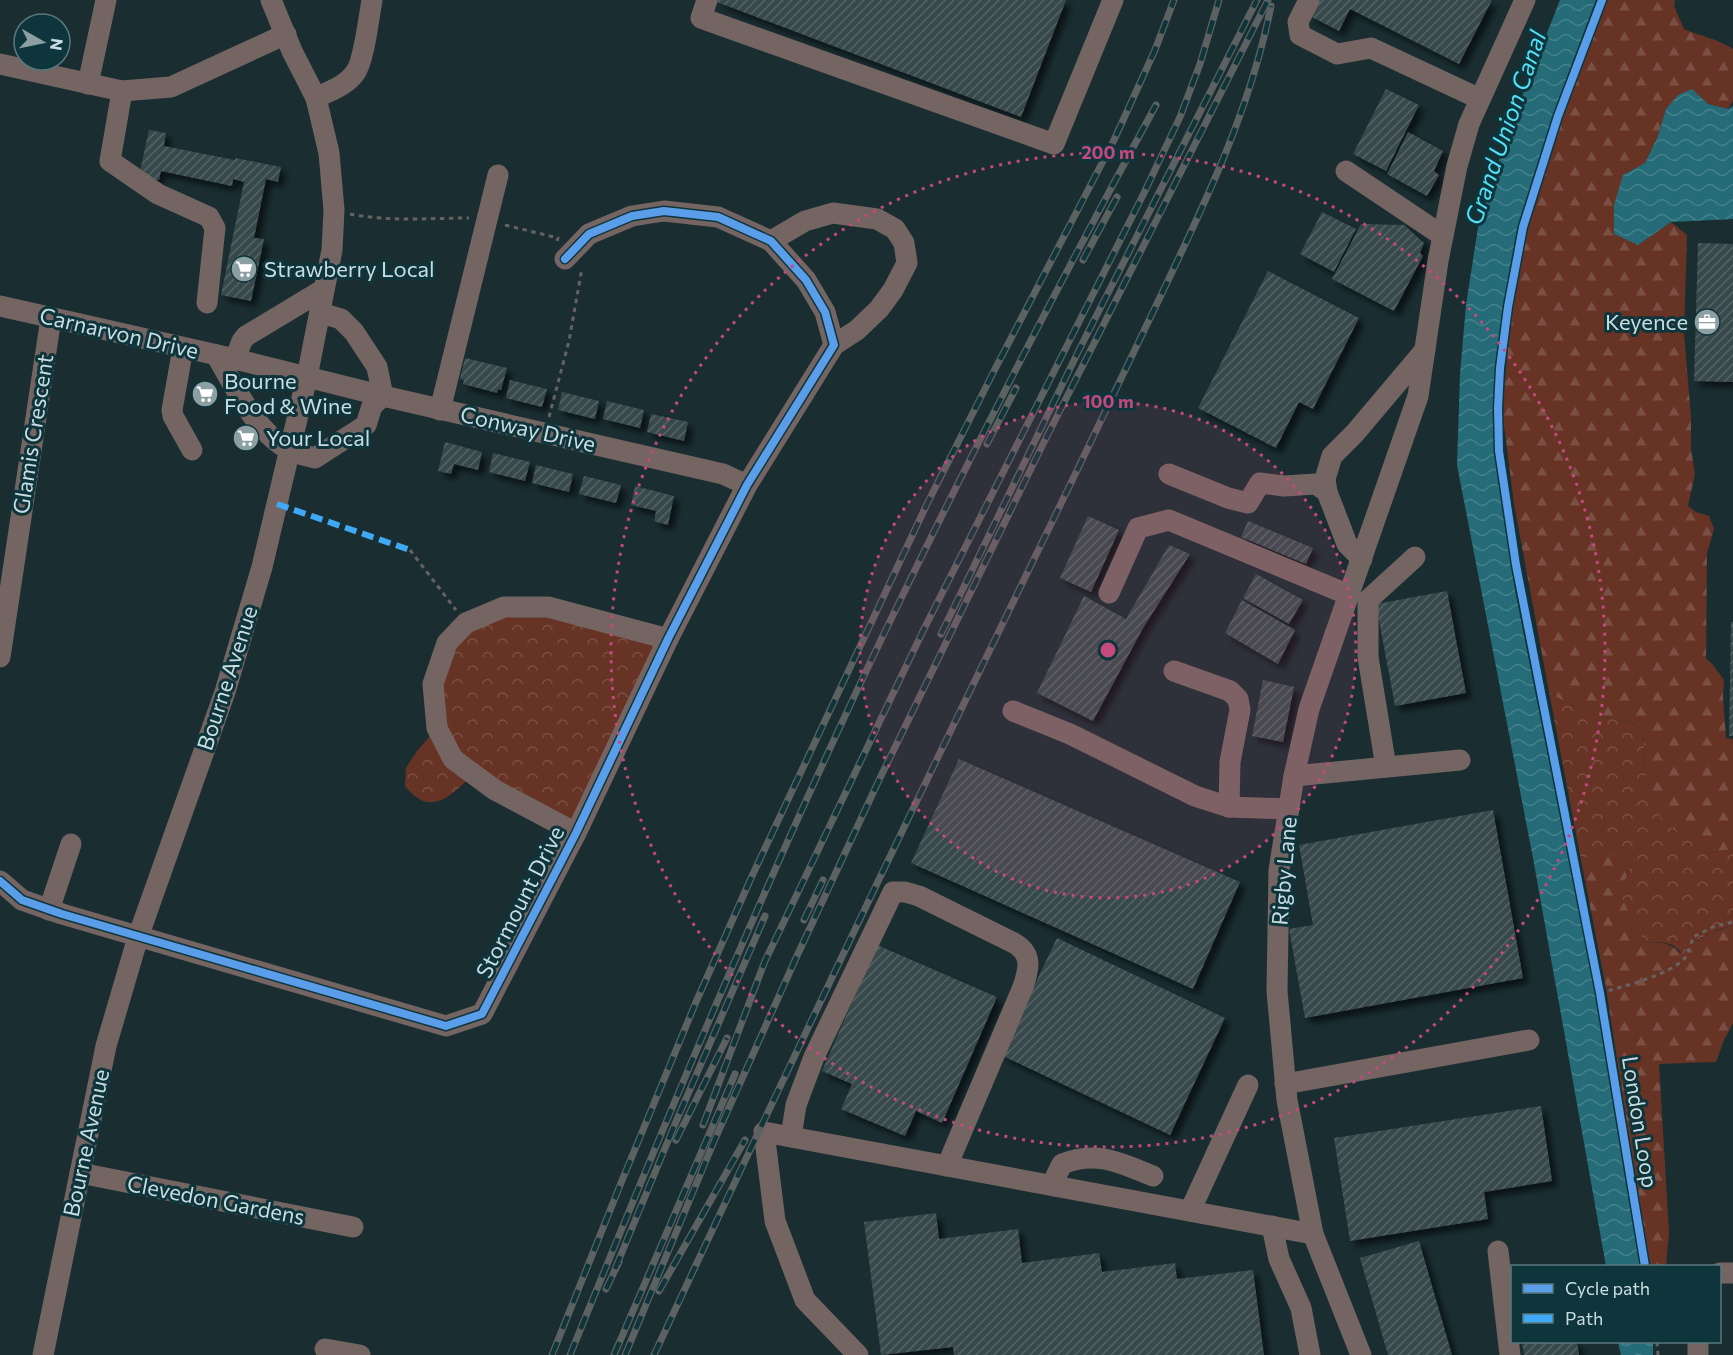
<svg xmlns="http://www.w3.org/2000/svg" width="1733" height="1355" viewBox="0 0 1733 1355" font-family="Commissioner,sans-serif">
	<style>
		.forest { fill: url(#forest-firs) }
		.park { fill: url(#park-crowns) }
		.water { fill: url(#water-waves) }
		.building { fill: url(#building-hatch); filter: url(#shadow) }
		.lines { fill: none; stroke-linecap: round; stroke-linejoin: round }
		.path { stroke: #666261; stroke-width: 3; stroke-dasharray: 4.5 4.5; stroke-linecap: butt }
		.minor { stroke: #746562; stroke-width: 21 }
		.rail-casing { stroke: #5c6161; stroke-width: 7 }
		.rail { stroke: #0f353c; stroke-width: 4.5; stroke-dasharray: 14; stroke-linecap: butt }
		.quiet { stroke: #3fa9f5; stroke-width: 6; stroke-dasharray: 12 6; stroke-linecap: butt }
		.cycleway-casing { stroke: #0f353c; stroke-width: 11 }
		.cycleway { stroke: #5a9eea; stroke-width: 8 }
		.ring { fill: none; stroke: #c4497c; stroke-width: 3; stroke-dasharray: 3 6 }
		.labels { text-anchor: middle; stroke-width: 6; stroke-linejoin: round; paint-order: stroke }
		.poi-label { font-size: 22px; fill: #c9dde1; stroke: #0f353c; text-anchor: start }
		.street-label { font-size: 22px; fill: #c9dde1; stroke: #0f353c }
		.water-label { font-size: 24px; font-style: italic; fill: #54e0f9; stroke: #0f353c }
		.centre { fill: #c4497c; stroke: #0f353c; stroke-width: 3 }
		.ring-label { font-size: 18px; text-anchor: middle; font-weight: bold; fill: #c4497c; stroke: #0f353c; stroke-width: 6; stroke-linejoin: round; paint-order: stroke }
	</style>
	<defs>
		<pattern id="forest-firs" width="22" height="20" patternUnits="userSpaceOnUse" patternTransform="scale(1.5)"><rect width="22" height="20" fill="#663325"/><path d="M5 1l3.5 6h-7zM16 11l3.5 6h-7z" fill="#7b5044"/></pattern>
		<pattern id="park-crowns" width="20" height="18" patternUnits="userSpaceOnUse" patternTransform="scale(1.5)"><rect width="20" height="18" fill="#663325"/><path d="M2 6a3 3 0 1 1 6 0M12 15a3 3 0 1 1 6 0" fill="none" stroke="#7b5044"/></pattern>
		<pattern id="water-waves" width="16" height="10" patternUnits="userSpaceOnUse" patternTransform="scale(1.5)"><rect width="16" height="10" fill="#266c78"/><path d="M0 5q4-4 8 0t8 0" fill="none" stroke="#44818b"/></pattern>
		<pattern id="building-hatch" width="6" height="6" patternUnits="userSpaceOnUse" patternTransform="scale(1.5)"><rect width="6" height="6" fill="#39494c"/><path d="M-1 1l2-2M0 6l6-6M5 7l2-2" fill="none" stroke="#546366"/></pattern>
		<filter id="shadow"><feDropShadow dx="5.5" dy="5.5" stdDeviation="3" flood-color="#0009"/></filter>
	</defs>
	<rect width="100%" height="100%" fill="#1a2e32"/>
	<g class="forest">
		<path d="M1605,0h70l-1,6 10,23c16,7 34,10 49,20v52l-5,8 -20,-5 -16,-14 -26,19 -8,27 -13,27 -22,12 15,70 33,-23 16,13 -3,98 7,85v31l4,25 -7,32 8,6 13,4 5,13 -7,24 -1,105 7,7 11,15 -1,16 3,42 7,1v110l-27,4 -45,-31 -16,-47 -1,-33 -6,-19c-31,-3 -63,-13 -89,-31l-35,-188 -12,-94 10,-103 14,-79 15,-53z"/>
		<path d="M1606,851l25,12 -5,16 -7,4 15,41 11,19c14,-1 25,-1 35,10 17,-13 32,-23 53,-27v97l-9,17 -8,22 -57,2 10,168 -3,34h-17l-43,-278 -25,-128 15,-8z"/>
	</g>
	<g class="park">
		<path d="M504,607l164,32 -92,194 -102,-59c-23,21 -43,45 -69,12l1,-18 11,-17 20,-23 10,-85z"/>
		<path d="M1549,692c26,18 58,28 89,31l6,19 1,33 16,45 45,33 27,-4v77l-14,3 -22,11 -8,19c-5,-4 -10,-9 -15,-13 -8,-5 -20,-4 -29,-3l-11,-19 -10,-22 -6,-19 8,-4 5,-16c-23,-11 -26,-15 -50,-3z"/>
	</g>
	<g class="water">
		<polygon points="1560,0 1596,0 1554,112 1518,225 1504,303 1496,367 1496,445 1500,492 1515,590 1575,891 1608,1046 1641,1266 1606,1266 1533,858 1457,465 1460,374 1466,305 1479,221 1508,132"/>
		<polygon points="1692,89 1708,104 1728,109 1733,106 1733,219 1671,222 1638,245 1614,234 1614,205 1623,175 1645,163 1658,136 1666,109 1678,95"/>
		<polygon points="1618,1342 1653,1342 1653,1355 1621,1355"/>
	</g>
	<g class="building">
		<polygon points="718,0 1066,0 1021,117 717,2"/>
		<polygon points="1318,0 1492,0 1459,64 1350,9 1339,31 1310,16"/>
		<polygon points="1386,89 1419,105 1386,171 1353,154"/>
		<polygon points="149,130 166,133 164,146 235,160 235,158 281,167 278,182 266,179 254,238 264,239 251,301 221,295 244,182 233,179 232,186 161,171 159,180 139,176"/>
		<polygon points="1408,132 1443,151 1434,171 1439,175 1427,196 1387,174"/>
		<polygon points="1322,212 1356,229 1334,272 1300,254"/>
		<polygon points="1361,224 1404,225 1424,243 1420,253 1423,256 1394,311 1332,279"/>
		<polygon points="1698,243 1733,244 1733,382 1694,381"/>
		<polygon points="1268,271 1359,318 1313,409 1299,402 1276,448 1198,408"/>
		<polygon points="465,358 507,368 501,390 498,389 497,393 463,384 464,380 460,379"/>
		<polygon points="510,380 547,389 542,407 506,398"/>
		<polygon points="562,392 599,401 595,419 558,410"/>
		<polygon points="607,401 644,410 640,428 603,419"/>
		<polygon points="651,414 688,422 684,441 647,432"/>
		<polygon points="445,442 482,452 478,470 454,464 451,474 438,471"/>
		<polygon points="493,453 530,462 525,481 489,472"/>
		<polygon points="536,465 573,474 569,492 532,483"/>
		<polygon points="584,476 621,485 616,503 579,494"/>
		<polygon points="635,486 674,496 668,525 654,521 656,511 631,505"/>
		<polygon points="1088,516 1119,530 1091,592 1060,578"/>
		<polygon points="1248,521 1313,548 1306,564 1241,537"/>
		<polygon points="1169,545 1190,554 1143,628 1093,721 1037,693 1084,596 1126,619"/>
		<polygon points="1256,574 1303,600 1289,624 1243,598"/>
		<polygon points="1447,591 1466,693 1395,706 1376,604"/>
		<polygon points="1242,600 1295,630 1278,664 1225,633"/>
		<polygon points="1731,622 1733,622 1733,736 1729,736"/>
		<polygon points="1263,680 1294,687 1283,742 1252,736"/>
		<polygon points="959,759 1240,882 1193,989 911,863"/>
		<polygon points="1493,810 1523,978 1305,1018 1289,929 1313,925 1299,845"/>
		<polygon points="1057,938 1225,1018 1170,1135 1001,1055"/>
		<polygon points="877,945 997,997 942,1123 916,1111 905,1136 841,1109 852,1084 822,1071"/>
		<polygon points="1541,1106 1552,1181 1484,1192 1488,1219 1350,1241 1334,1138"/>
		<polygon points="936,1213 939,1239 1018,1229 1022,1263 1099,1253 1102,1272 1175,1263 1177,1279 1253,1270 1264,1355 954,1355 953,1347 881,1355 864,1222"/>
		<polygon points="1419,1241 1452,1355 1388,1355 1360,1258"/>
		<polygon points="1522,1342 1577,1342 1579,1355 1524,1355"/>
	</g>
	<g class="lines">
		<g class="path">
			<polyline points="1602,0 1558,116 1523,227 1508,307 1500,368 1498,408 1499,451 1516,565 1600,993 1645,1266"/>
			<path d="M350,214c39,8 80,4 119,4"/>
			<polyline points="505,225 558,238 557,241"/>
			<polyline points="549,417 569,341 582,268"/>
			<polyline points="410,550 456,610"/>
			<path d="M1600,993c22,-6 69,-18 84,-34 5,-5 7,-15 9,-22l22,-11 18,-4"/>
			<polyline points="1657,1342 1658,1355"/>
		</g>
		<g class="minor">
			<polyline points="707,0 701,18 1054,144 1113,0"/>
			<polyline points="1309,0 1298,22 1300,35 1337,54 1371,48 1480,99"/>
			<polyline points="0,64 122,91 171,87 286,34"/>
			<polyline points="88,84 106,0"/>
			<polyline points="122,91 110,161 158,194 209,217 215,228 207,303"/>
			<path d="M316,98c13,-7 30,-12 39,-25 9,-11 14,-57 17,-73"/>
			<polyline points="1346,171 1443,236"/>
			<polyline points="771,241 805,221 833,213 877,219 895,229 904,243 907,263 893,290 879,309 857,330 834,345"/>
			<polyline points="0,306 235,359 383,396 723,474 747,485"/>
			<polyline points="321,313 341,319 354,332 377,367 383,396"/>
			<polyline points="183,348 172,410 173,416 192,450"/>
			<path d="M216,355c20,33 38,75 73,95 7,4 18,6 26,8l51,-33 6,-19 11,-10"/>
			<polyline points="235,359 242,341 246,336 324,289"/>
			<polyline points="440,410 498,175"/>
			<polyline points="1169,474 1228,498 1248,503 1260,483 1284,486 1316,484 1327,492 1347,544 1362,559"/>
			<polyline points="1327,492 1325,479 1332,456 1355,433 1425,350"/>
			<polyline points="1109,593 1138,528 1169,520 1349,595"/>
			<polyline points="0,657 51,318"/>
			<polyline points="1174,671 1230,691 1238,699 1240,710 1230,762 1229,807"/>
			<polyline points="1013,711 1070,734 1195,796 1229,807 1289,809"/>
			<polyline points="1386,767 1368,657 1368,600 1415,557"/>
			<polyline points="1294,776 1460,760"/>
			<polyline points="576,833 495,790 453,759 437,728 433,684 447,643 466,623 504,607 548,607 668,639"/>
			<polyline points="0,881 22,900 62,914 446,1026 482,1014 576,833 668,639 747,485 834,345 825,312 806,280 771,241 718,217 664,211 632,216 589,234 565,259"/>
			<polyline points="49,910 71,844"/>
			<polyline points="1285,1084 1529,1040"/>
			<path d="M791,1137l5,-32 18,-48 79,-165h12l14,4 95,47c19,11 15,26 9,44l-76,179"/>
			<polyline points="80,1173 353,1227"/>
			<path d="M1054,1186l2,-10 6,-12c35,-14 58,-1 91,12"/>
			<polyline points="1190,1211 1248,1085"/>
			<polyline points="1272,1226 1279,1259 1301,1308 1310,1355"/>
			<polyline points="1498,1251 1510,1355"/>
			<polyline points="1720,1273 1733,1273"/>
			<polyline points="1698,1342 1698,1355"/>
			<polyline points="325,1349 360,1355"/>
			<polyline points="43,1355 106,1046 138,937 225,692 262,567 307,377 332,250 334,210 329,153 316,98 292,51 271,0"/>
			<polyline points="858,1355 805,1300 775,1221 764,1132 1313,1234"/>
			<polyline points="1361,1355 1313,1234 1287,1100 1277,991 1279,870 1294,776 1309,709 1418,396 1438,261 1457,166 1469,124 1525,0"/>
		</g>
		<defs>
			<g id="rail">
				<polyline points="1083,260 1117,197"/>
				<polyline points="987,444 1016,388"/>
				<polyline points="941,634 1080,348 1257,0"/>
				<polyline points="804,920 823,880"/>
				<polyline points="703,1125 765,961 923,631 1143,195 1180,117 1200,64 1219,0"/>
				<polyline points="676,1140 727,1038"/>
				<polyline points="615,1269 675,1124 765,916"/>
				<polyline points="606,1289 619,1262"/>
				<polyline points="659,1291 745,1140"/>
				<polyline points="552,1355 623,1178 696,1002 752,876 927,504 994,371 1114,140 1155,50 1174,0"/>
				<path d="M570,1355c101,-248 205,-496 322,-738 84,-173 172,-343 264,-512"/>
				<polyline points="614,1355 735,1074"/>
				<polyline points="625,1355 715,1139 796,958 880,778 1044,442 1268,0"/>
				<path d="M654,1355c130,-280 264,-558 399,-835 37,-76 73,-152 110,-229 44,-92 88,-184 108,-285"/>
			</g>
		</defs>
		<use href="#rail" class="rail-casing"/>
		<use href="#rail" class="rail"/>
		<polyline class="quiet" points="277,504 410,550"/>
		<defs>
			<g id="cycleway">
				<polyline points="1602,0 1558,116 1523,227 1508,307 1500,368 1498,408 1499,451 1516,565 1600,993 1645,1266"/>
				<polyline points="0,881 22,900 62,914 446,1026 482,1014 576,833 668,639 747,485 834,345 825,312 806,280 771,241 718,217 664,211 632,216 589,234 565,259"/>
			</g>
		</defs>
		<use href="#cycleway" class="cycleway-casing"/>
		<use href="#cycleway" class="cycleway"/>
	</g>
	<circle cx="1108" cy="650" r="248" fill="#c4497c" fill-opacity=".12"/>
	<g class="ring">
		<circle cx="1108" cy="650" r="248"/>
		<circle cx="1108" cy="650" r="497"/>
	</g>
	<defs>
		<symbol id="supermarket-disc" viewBox="-11 -11 22 22"><circle r="9.5" fill="#8ca0a4" stroke="#0f353c"/><path d="M-6-5.5h2.5l.6 2H6L4.5 2H-2.5L-4.4-4H-6ZM-1.5 3.2a1.3 1.3 0 1 0 .1 0ZM3 3.2a1.3 1.3 0 1 0 .1 0Z" fill="#fff"/></symbol>
		<symbol id="office-disc" viewBox="-11 -11 22 22"><circle r="9.5" fill="#8ca0a4" stroke="#0f353c"/><path d="M-6-3h4V-5.5h4V-3h4V5H-6ZM-1-4.5V-3h2v-1.5ZM-6 0V1H6V0Z" fill="#fff"/></symbol>
	</defs>
	<g fill-rule="evenodd">
		<use href="#supermarket-disc" x="229" y="254" width="30" height="30"/>
		<use href="#office-disc" x="1692" y="307" width="30" height="30"/>
		<use href="#supermarket-disc" x="190" y="379" width="30" height="30"/>
		<use href="#supermarket-disc" x="231" y="423" width="30" height="30"/>
	</g>
	<g class="labels">
		<g class="poi-label">
			<text x="264" y="277">Strawberry Local</text>
			<text x="1688" y="330" text-anchor="end">Keyence</text>
			<text x="224" y="389">Bourne<tspan x="224" dy="25">Food &amp; Wine</tspan></text>
			<text x="266" y="446">Your Local</text>
		</g>
		<g class="street-label">
			<text transform="translate(119 333) rotate(13)" y="8">Carnarvon Drive</text>
			<text transform="translate(528 429) rotate(13)" y="8">Conway Drive</text>
			<text transform="translate(33 434) rotate(-81)" y="8">Glamis Crescent</text>
			<text transform="translate(227 678) rotate(-72)" y="8">Bourne Avenue</text>
			<text transform="translate(1284 871) rotate(-85)" y="8">Rigby Lane</text>
			<text transform="translate(520 902) rotate(-63)" y="8">Stormount Drive</text>
			<text transform="translate(1640 1122) rotate(81)" y="8">London Loop</text>
			<text transform="translate(86 1143) rotate(-78)" y="8">Bourne Avenue</text>
			<text transform="translate(216 1200) rotate(11)" y="8">Clevedon Gardens</text>
		</g>
		<g class="water-label">
			<text transform="translate(1506 128) rotate(-71)" y="8">Grand Union Canal</text>
		</g>
	</g>
	<circle cx="1108" cy="650" r="9" class="centre"/>
	<g class="ring-label">
		<text x="1108" y="159">200 m</text>
		<text x="1108" y="408">100 m</text>
	</g>
	<rect x="1511" y="1265" width="210" height="78" fill="#0f353c" stroke="#59787e" stroke-width="1.5"/>
	<rect x="1523" y="1284" width="30" height="9" fill="#5a9eea" stroke="#59787e" stroke-width="1.5"/>
	<text x="1565" y="1295" font-size="18" fill="#c9dde1">Cycle path</text>
	<rect x="1523" y="1314" width="30" height="9" fill="#3fa9f5" stroke="#59787e" stroke-width="1.5"/>
	<text x="1565" y="1325" font-size="18" fill="#c9dde1">Path</text>
	<g transform="translate(42 42) rotate(99)"><circle r="28" fill="#0f353c" stroke="#59787e" stroke-width="1.5"/>
	<path d="M0-4.5L10 22L0 15L-10 22Z" fill="#8ca0a4"/>
	<text y="-9" font-size="16" font-weight="bold" text-anchor="middle" fill="#c9dde1">N</text>
	</g>
</svg>
